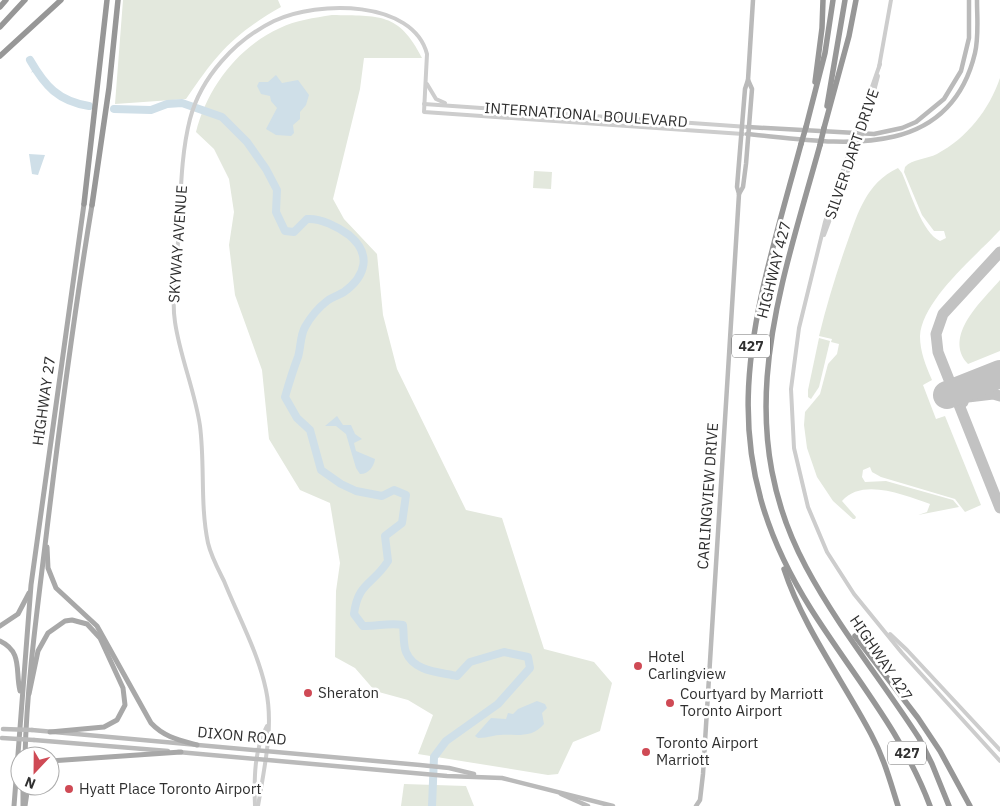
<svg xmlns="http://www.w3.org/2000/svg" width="1000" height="806" viewBox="0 0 1000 806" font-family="'IBM Plex Sans',sans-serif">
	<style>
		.green { fill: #e3e8dd }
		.water { fill: #cfdfe8 }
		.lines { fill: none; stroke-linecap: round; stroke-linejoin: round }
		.stream { stroke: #cfdfe8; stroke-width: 1 }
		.river { stroke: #cfdfe8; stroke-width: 8 }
		.taxiway { stroke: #c2c2c2; stroke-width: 11 }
		.runway { stroke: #c2c2c2; stroke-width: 28 }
		.tertiary { stroke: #cdcdcd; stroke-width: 4 }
		.secondary { stroke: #bababa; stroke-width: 4.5 }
		.primary { stroke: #a8a8a8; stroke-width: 5 }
		.motorway { stroke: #979797; stroke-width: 5.5 }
		.secondary-bridge { stroke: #bababa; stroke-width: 4.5 }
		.motorway-bridge { stroke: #979797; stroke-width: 5.5 }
		.poi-dot { fill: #cf4a55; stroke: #fff; stroke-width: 2 }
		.labels { text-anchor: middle; stroke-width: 5; stroke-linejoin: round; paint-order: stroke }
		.shield { fill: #fff; stroke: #6e6e6e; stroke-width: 1 }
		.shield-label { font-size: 14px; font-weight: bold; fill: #303030 }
		.street-label { font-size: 15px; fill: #303030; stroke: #fff }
		.poi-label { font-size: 15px; fill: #303030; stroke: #fff; text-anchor: start }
	</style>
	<rect width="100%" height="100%" fill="#fff"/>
	<g class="green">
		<path d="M123,0h155l3,7c-49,28 -64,47 -95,92l-71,5z"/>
		<path d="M332,15c47,1 67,-3 90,43h-58l-4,31 -27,110 11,20 33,35 6,61 14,54 69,141 36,8 42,131 50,13 18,21 -12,48 -27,11 -15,32 -10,1 -130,-21 15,-39 -25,-15 -33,-9 -20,-23 -20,-11 1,-66 4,-28 -10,-60 -30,-13 -31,-51 -7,-69 -27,-75 -6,-50 5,-33 -5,-33 -15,-30 -18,-17c11,-44 42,-85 84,-104 16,-8 34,-10 52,-13z"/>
		<path d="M1000,78v152c-24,26 -78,70 -80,106 0,16 6,30 12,44l-9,5 13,34 9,-3 36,89 -16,7 -10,-13 -74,-22 -9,-5 -2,-5 -7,3 -1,7 3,5 21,-1 67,19 6,7 -41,8 9,-3 3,-8c-24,-8 -67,-27 -88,-3l14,16 -1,2h-2l-20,-18 -16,-24 -10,-29 -3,-23 1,-13 15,-18 8,-30 9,-10 2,-10 -8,-2 1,-3 -13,-3c8,-32 17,-62 28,-93 11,-30 19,-60 51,-75l4,5c8,18 20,60 38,68l6,-3 -2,-7h-10l-12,-16 -18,-43 1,-5c7,-8 22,-8 32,-13 30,-16 52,-44 63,-76z"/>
		<polygon points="534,171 552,172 551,189 533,188"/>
		<path d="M1000,280v71l-32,13c-26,-28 15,-64 32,-84z"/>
		<polygon points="819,338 830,341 819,387 811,399 808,397 808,390"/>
		<polygon points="404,784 466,786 474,806 401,806"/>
	</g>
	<g class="water">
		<polygon points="276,75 282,83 298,80 309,95 306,105 300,112 300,119 293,125 294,133 291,136 276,135 266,129 277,108 271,101 270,96 261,94 257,86 259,82 268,82"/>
		<polygon points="29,154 45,155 38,175 32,174"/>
		<path d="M337,416l6,9h8l4,9 7,5 -8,4 2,8 19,8c-1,7 -6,15 -15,15l-4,-6 -10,-34 -10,-8h-11z"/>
		<path d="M537,701l8,3 2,4 -5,5 2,11c-14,17 -32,8 -51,12 -6,1 -9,2 -15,2l-3,-2 16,-18 15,1 2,-6 5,1 5,-5z"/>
	</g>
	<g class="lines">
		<polyline class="stream" points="32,72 35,68"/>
		<g class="river">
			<path d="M30,60c15,26 28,41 59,46"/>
			<path d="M114,109l37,1 16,-6 15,-1 40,14 25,25 19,27 11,21 -1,22 9,19 9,1 13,-13c14,-1 31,8 42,16 23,19 17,41 -5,57 -5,3 -12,5 -17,9 -9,7 -17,17 -22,26 -5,9 -4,20 -7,30 -5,13 -9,26 -13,40l12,21 13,12 11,40 20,14 15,7 26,5 12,-6 12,5 -4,28 -17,13 3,25c-15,24 -30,21 -34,53l9,12c14,1 25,-4 40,-1 1,8 0,20 3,27 8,20 34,20 51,24l13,-14 34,-10 24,5 2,11 -32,36 -52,37 -12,16 -2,49"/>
		</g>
		<g class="taxiway">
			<polyline points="1000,252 943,314 936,334 938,352 1000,508"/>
			<polyline points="953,387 968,397 993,394 1000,396"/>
			<polyline points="963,402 966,393 973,384"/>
		</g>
		<polyline class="runway" points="947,395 1000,374"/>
		<g class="tertiary">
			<polyline points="880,64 825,222 799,328 791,389 794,448 808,507 827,552 854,594 902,653 1000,761"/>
			<polyline points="879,67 891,0"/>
			<polyline points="427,84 436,99 445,103"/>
			<polyline points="424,104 748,127"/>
			<polyline points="824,235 864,129 878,76"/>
			<polyline points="890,634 907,650 1000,750"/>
			<path d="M255,806c-1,-26 -1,-57 12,-80"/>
			<path d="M258,806c6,-37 16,-79 8,-116 -8,-38 -28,-74 -42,-109 -6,-12 -13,-25 -16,-38 -8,-38 -3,-78 -8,-117 -5,-35 -20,-69 -25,-104 -4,-26 2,-55 3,-81 3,-40 2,-83 12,-122 11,-42 45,-79 84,-98 44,-21 139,-21 153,33l-3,58 319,22"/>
		</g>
		<g class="secondary">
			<polyline points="748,127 874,134 902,128 916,122 944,99 961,71 969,38 969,0"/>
			<path d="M747,134c85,8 201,32 228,-81 4,-17 2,-35 2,-53"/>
			<polyline points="739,194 743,187 746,164 752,89 748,80"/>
			<polyline points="32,730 420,765 449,768 474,774"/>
			<polyline points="34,740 168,751"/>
			<polyline points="178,752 447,776 502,778 613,806"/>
			<polyline points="561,794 588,806"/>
			<polyline points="696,806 700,800 703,774 739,194 737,187 745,89 748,80 753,0"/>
		</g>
		<g class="primary">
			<path d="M47,547l1,21 8,20 41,38 54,97c13,14 28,17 46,22"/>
			<polyline points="0,626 18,614 29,593"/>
			<path d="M0,641c23,11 15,30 20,50"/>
			<polyline points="29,694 38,651 48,633 65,621 72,620 87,624 100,638 123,688 125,705 117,720 104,727 50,732"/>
			<path d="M25,756c2,-76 13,-151 22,-227 13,-108 27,-216 45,-324"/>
			<polyline points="50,761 181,752"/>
			<polyline points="14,806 31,585 84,204"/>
			<polyline points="23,806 23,786"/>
			<polyline points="25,806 28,786"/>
		</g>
		<g class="motorway">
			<polyline points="0,7 6,0"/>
			<polyline points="0,27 25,0"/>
			<polyline points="0,56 61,0"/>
			<polyline points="815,82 822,28 823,0"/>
			<polyline points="827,106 845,0"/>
			<polyline points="806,127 825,53 833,0"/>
			<polyline points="824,128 849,36 856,0"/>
			<path d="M801,144c-47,174 -95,299 10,465 41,65 92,124 119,197"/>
			<path d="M820,145c-40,145 -91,278 -14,422 32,60 77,115 113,171l13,26 17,42"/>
			<polyline points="84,204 107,0"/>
			<polyline points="92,205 109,88 118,0"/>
			<path d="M784,569c18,56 59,112 87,165 13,24 19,47 27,72"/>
			<polyline points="855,636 918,718 940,751 970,806"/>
		</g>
		<g class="secondary-bridge">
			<polyline points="3,729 32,730"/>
			<polyline points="2,738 34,740"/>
		</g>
		<g class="motorway-bridge">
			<polyline points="801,144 806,127"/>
			<polyline points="820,145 824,128"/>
		</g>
	</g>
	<g class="poi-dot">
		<circle cx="638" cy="666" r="5"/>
		<circle cx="308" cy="693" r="5"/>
		<circle cx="670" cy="703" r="5"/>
		<circle cx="646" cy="752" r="5"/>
		<circle cx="69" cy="789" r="5"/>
	</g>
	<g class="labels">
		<g class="shield">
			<rect x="732" y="334.5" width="38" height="23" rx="4"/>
			<rect x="888" y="741.5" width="38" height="23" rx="4"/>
		</g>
		<g class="shield-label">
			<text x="751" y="351">427</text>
			<text x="907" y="758">427</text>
		</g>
		<g class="street-label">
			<text transform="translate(586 115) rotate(4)" y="5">INTERNATIONAL BOULEVARD</text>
			<text transform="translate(852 154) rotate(-71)" y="5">SILVER DART DRIVE</text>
			<text transform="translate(178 244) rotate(-86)" y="5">SKYWAY AVENUE</text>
			<text transform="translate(774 270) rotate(-76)" y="5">HIGHWAY 427</text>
			<text transform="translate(44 401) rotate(-82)" y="5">HIGHWAY 27</text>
			<text transform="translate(708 496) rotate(-86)" y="5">CARLINGVIEW DRIVE</text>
			<text transform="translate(881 658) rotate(56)" y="5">HIGHWAY 427</text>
			<text transform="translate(242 736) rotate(5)" y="5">DIXON ROAD</text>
		</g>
		<g class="poi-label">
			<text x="648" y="662">Hotel<tspan x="648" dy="17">Carlingview</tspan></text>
			<text x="318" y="698">Sheraton</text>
			<text x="680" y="699">Courtyard by Marriott<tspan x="680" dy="17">Toronto Airport</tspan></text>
			<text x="656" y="748">Toronto Airport<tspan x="656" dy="17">Marriott</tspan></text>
			<text x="79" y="794">Hyatt Place Toronto Airport</text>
		</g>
	</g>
	<g transform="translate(35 771) rotate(202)"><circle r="24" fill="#ffffff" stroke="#acacac"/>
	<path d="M0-4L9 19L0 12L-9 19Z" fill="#cf4a55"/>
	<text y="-8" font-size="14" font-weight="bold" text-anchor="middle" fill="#303030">N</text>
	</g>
</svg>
